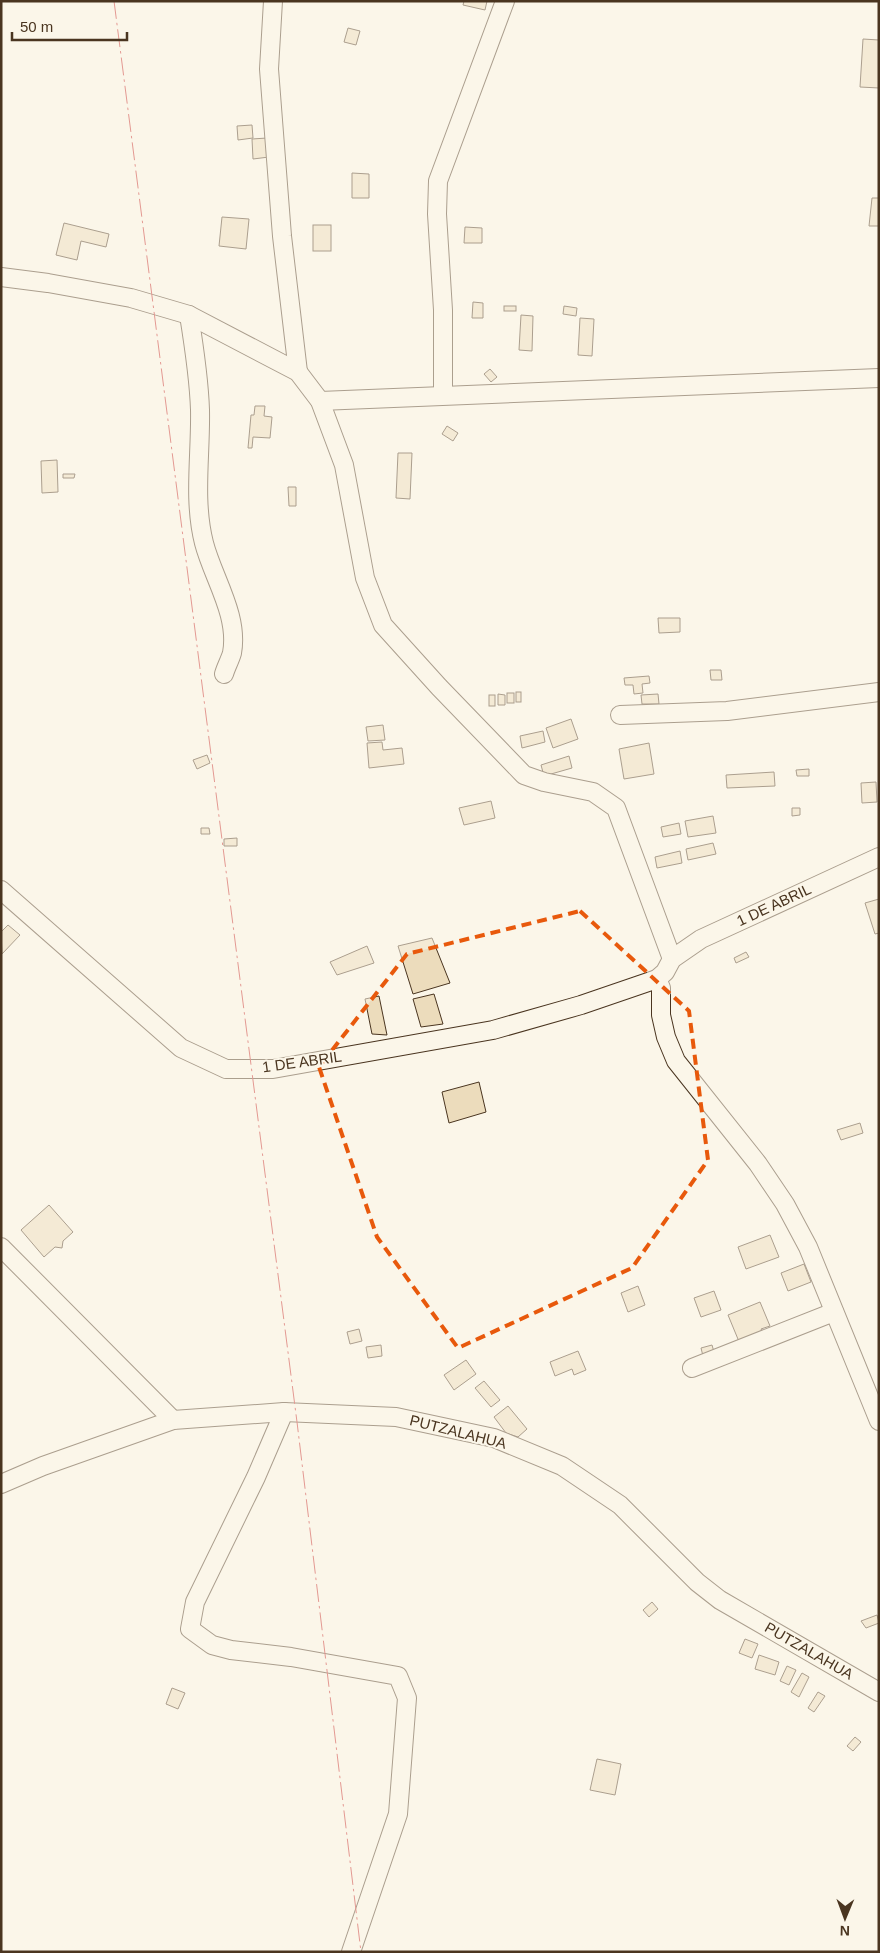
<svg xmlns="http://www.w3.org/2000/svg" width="880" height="1953" viewBox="0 0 880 1953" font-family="Helvetica,sans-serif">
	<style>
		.building { fill: #ecdcbc; stroke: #4a3520 }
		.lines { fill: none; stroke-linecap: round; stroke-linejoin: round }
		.minor-casing { stroke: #4a3520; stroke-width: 20 }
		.minor { stroke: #fbf6e9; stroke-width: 18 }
		.power { stroke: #c62828; stroke-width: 1; stroke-dasharray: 18 4 2.5 4; stroke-linecap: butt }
		.marked { fill: none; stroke: #e8590c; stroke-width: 4; stroke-dasharray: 10 6; stroke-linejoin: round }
		.labels { text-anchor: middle; stroke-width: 4; stroke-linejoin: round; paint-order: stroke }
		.street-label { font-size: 15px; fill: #4a3520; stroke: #fbf6e9 }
	</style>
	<rect width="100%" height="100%" fill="#fbf6e9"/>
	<g class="building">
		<polygon points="464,1 487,1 485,10 463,5"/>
		<polygon points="348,28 360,31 356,45 344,42"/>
		<polygon points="863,39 879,40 879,88 860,87"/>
		<polygon points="252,125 253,138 238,140 237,126"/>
		<polygon points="267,138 269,157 253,159 252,139"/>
		<polygon points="352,173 369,174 369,198 352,198"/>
		<polygon points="872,198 879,198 879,226 869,226"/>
		<polygon points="222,217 249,219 246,249 219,246"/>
		<polygon points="64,223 109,234 106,247 81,241 77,260 56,255"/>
		<rect x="313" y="225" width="18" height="26"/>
		<polygon points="465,227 482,228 482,243 464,243"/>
		<polygon points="473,302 483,303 483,318 472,318"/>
		<rect x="504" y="306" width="12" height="5"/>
		<polygon points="564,306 577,308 576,316 563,314"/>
		<polygon points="521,315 533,316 532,351 519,350"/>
		<polygon points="580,318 594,319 592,356 578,355"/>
		<polygon points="490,369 497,377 491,382 484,374"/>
		<polygon points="255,406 265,406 264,416 272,417 270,438 253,437 252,448 248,448 251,415 254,415"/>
		<polygon points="447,426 458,433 453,441 442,434"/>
		<polygon points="398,453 412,453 410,499 396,498"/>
		<polygon points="57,460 58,492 42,493 41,461"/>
		<polygon points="63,474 75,474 74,478 63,478"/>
		<polygon points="288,487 296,487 296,506 289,506"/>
		<polygon points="658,618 680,618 680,632 659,633"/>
		<polygon points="710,670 721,670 722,680 711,680"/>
		<polygon points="649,676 650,683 642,684 643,693 634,694 633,685 625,685 624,678"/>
		<rect x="516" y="692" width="5" height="10"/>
		<rect x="507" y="693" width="7" height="10"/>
		<polygon points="498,694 505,695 505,705 498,705"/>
		<polygon points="658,694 659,704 642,704 641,695"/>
		<rect x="489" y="695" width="6" height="11"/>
		<polygon points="571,719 578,739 553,748 546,728"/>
		<polygon points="383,725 385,740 368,741 366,727"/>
		<polygon points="543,731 545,742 522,748 520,736"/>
		<polygon points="382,742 383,750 402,748 404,764 369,768 367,743"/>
		<polygon points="649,743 654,774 624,779 619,749"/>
		<polygon points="207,755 210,763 197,769 193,760"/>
		<polygon points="569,756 572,768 544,776 541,765"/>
		<polygon points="809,769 809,776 797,776 796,770"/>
		<polygon points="774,772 775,786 727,788 726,775"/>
		<polygon points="876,782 877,802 862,803 861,783"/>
		<polygon points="491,801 495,818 464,825 459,808"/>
		<polygon points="792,808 800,808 800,815 792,816"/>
		<polygon points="713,816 716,833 688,837 685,821"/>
		<polygon points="679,823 681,834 663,837 661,827"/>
		<polygon points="201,828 209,828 210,834 201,834"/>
		<polygon points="237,838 237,846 224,846 224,839"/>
		<polygon points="713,843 716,854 688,860 686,849"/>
		<polygon points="680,851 682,863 657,868 655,857"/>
		<polygon points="879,899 879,933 875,934 865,903"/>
		<polygon points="8,925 20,935 2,954 1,932"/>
		<polygon points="432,938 450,983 413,994 398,946"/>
		<polygon points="367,946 374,963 337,975 330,962"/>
		<polygon points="746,952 749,957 736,963 734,958"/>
		<polygon points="434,994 443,1024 421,1027 413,999"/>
		<polygon points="379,996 387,1035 372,1034 365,999"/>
		<polygon points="479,1082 486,1112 449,1123 442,1092"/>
		<polygon points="860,1123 863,1133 841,1140 837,1130"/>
		<polygon points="49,1205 73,1232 63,1241 62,1248 55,1247 44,1257 21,1230"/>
		<polygon points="770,1235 779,1257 746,1269 738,1247"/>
		<polygon points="804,1264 811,1282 788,1291 781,1273"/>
		<polygon points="638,1286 645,1305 628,1312 621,1293"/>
		<polygon points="714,1291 721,1310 701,1317 694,1298"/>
		<polygon points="760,1302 770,1326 761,1329 764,1335 740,1344 728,1315"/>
		<polygon points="359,1329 362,1341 350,1344 347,1332"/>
		<polygon points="381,1345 382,1356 368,1358 366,1347"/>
		<polygon points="712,1345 714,1352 703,1356 701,1348"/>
		<polygon points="578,1351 586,1370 574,1375 572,1369 555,1376 550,1362"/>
		<polygon points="466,1360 476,1374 454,1390 444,1375"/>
		<polygon points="484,1381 500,1400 491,1407 475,1388"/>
		<polygon points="508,1406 527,1429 518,1437 506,1433 494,1417"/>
		<polygon points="652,1602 658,1609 649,1617 643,1610"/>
		<polygon points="877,1615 879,1623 866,1628 861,1621"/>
		<polygon points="745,1639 758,1644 752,1658 739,1653"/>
		<polygon points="759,1655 779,1662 775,1675 755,1669"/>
		<polygon points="787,1666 796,1670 789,1685 780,1681"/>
		<polygon points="802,1673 809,1677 799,1697 791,1692"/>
		<polygon points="172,1688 185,1693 178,1709 166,1704"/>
		<polygon points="818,1692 825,1696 814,1712 808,1708"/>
		<polygon points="855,1737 861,1742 853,1751 847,1746"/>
		<polygon points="597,1759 621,1764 615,1795 590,1790"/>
	</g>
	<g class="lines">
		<defs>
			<g id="minor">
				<polyline points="273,1 269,69 282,236 298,372"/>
				<polyline points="1,277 48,283 131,298 189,315 298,372 320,401 344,465 365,578 383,625 439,687 524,775 544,782 593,792 616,808 672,959"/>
				<path d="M189,315c5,31 10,63 11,95 1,44 -7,90 4,133 9,35 35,72 28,110 -2,7 -6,14 -8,21"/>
				<polyline points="443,395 443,310 437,214 438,181 505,1"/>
				<polyline points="320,401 879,378"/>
				<polyline points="620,715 727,711 879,692"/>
				<polyline points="879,857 701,939 672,959 665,972 657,979 661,988 661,1015 666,1037 676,1061 758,1164 785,1204 808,1247 879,1421"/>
				<polyline points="1,890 181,1048 226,1069 273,1069 493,1030 581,1005 657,979"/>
				<polyline points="1,1247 173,1420"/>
				<polyline points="692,1368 834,1312"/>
				<polyline points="284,1412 256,1477 195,1602 190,1629 212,1645 231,1650 291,1657 398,1676 407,1698 398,1814 351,1952"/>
				<polyline points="1,1484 43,1466 173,1420 284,1412 396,1417 494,1438 562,1466 620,1505 697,1582 720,1600 879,1692"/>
			</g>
		</defs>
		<use href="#minor" class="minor-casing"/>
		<use href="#minor" class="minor"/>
		<polyline class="power" points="114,1 297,1422 361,1952"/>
	</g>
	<path d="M0 0H880V1953H0ZM580,911l109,100 19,149 -76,108 -174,80 -81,-111 -58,-170 88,-113z" fill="#fbf6e9" fill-opacity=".55" fill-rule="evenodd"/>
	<path class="marked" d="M580,911l109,100 19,149 -76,108 -174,80 -81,-111 -58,-170 88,-113z"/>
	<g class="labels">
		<g class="street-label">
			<text transform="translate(774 905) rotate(-25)" y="5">1 DE ABRIL</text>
			<text transform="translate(302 1062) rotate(-8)" y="5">1 DE ABRIL</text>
			<text transform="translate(458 1432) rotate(14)" y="5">PUTZALAHUA</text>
			<text transform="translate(809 1651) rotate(30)" y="5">PUTZALAHUA</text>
		</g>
	</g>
	<rect width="880" height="1953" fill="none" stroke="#4a3520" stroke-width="5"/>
	<g transform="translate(845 1918) rotate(181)" stroke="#fbf6e9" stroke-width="4" paint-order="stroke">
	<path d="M0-4L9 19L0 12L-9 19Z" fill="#4a3520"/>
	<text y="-8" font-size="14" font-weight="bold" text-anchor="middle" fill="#4a3520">N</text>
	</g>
	<path d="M12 32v8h115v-8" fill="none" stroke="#4a3520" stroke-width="2.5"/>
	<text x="20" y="32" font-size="15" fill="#4a3520" stroke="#fbf6e9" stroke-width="4" paint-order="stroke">50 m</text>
</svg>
